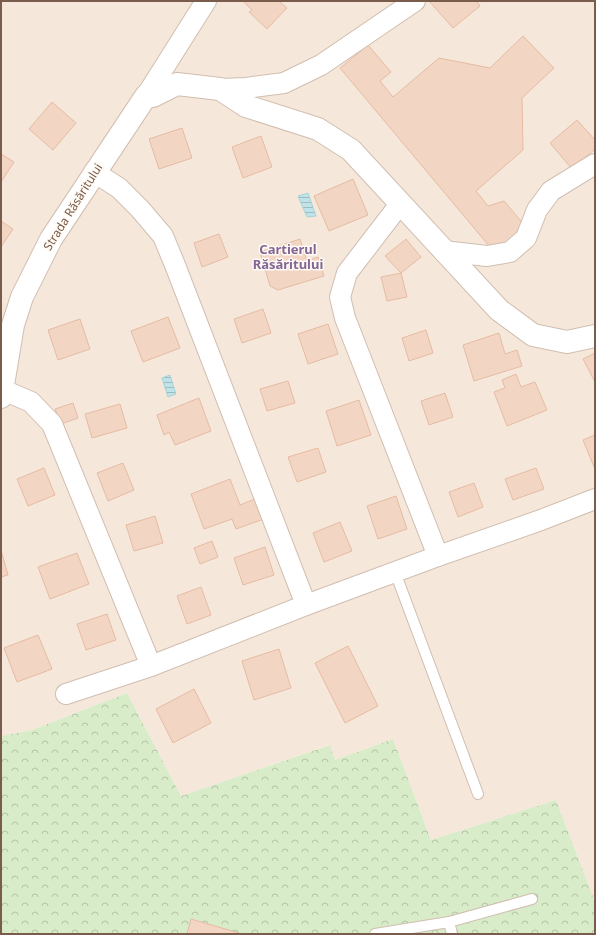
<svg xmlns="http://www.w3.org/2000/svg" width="596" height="935" viewBox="0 0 596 935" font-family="'Noto Sans',sans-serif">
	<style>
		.residential { fill: #f5e8da }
		.park { fill: url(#park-crowns) }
		.water { fill: url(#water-rules); stroke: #a5d3da }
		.building { fill: #f3d5c3; stroke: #e6bba3 }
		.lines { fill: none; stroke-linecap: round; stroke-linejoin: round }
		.service-casing { stroke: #d1beb0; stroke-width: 12 }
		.minor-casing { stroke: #d1beb0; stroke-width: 22 }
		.tertiary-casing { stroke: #d1beb0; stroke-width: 24 }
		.service { stroke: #fff; stroke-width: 10 }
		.minor { stroke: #fff; stroke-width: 20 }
		.tertiary { stroke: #fff; stroke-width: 22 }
		.labels { text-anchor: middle; stroke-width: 3; stroke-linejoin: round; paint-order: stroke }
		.street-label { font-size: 12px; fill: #7a5c4d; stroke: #fffaf3 }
		.neighbourhood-label { font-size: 13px; font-weight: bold; fill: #846695; stroke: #fffaf3 }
	</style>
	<defs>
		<pattern id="park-crowns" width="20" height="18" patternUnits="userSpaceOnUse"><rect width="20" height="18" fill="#d8ecc9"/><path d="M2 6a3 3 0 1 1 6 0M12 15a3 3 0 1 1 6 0" fill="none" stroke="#b4c2a5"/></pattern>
		<pattern id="water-rules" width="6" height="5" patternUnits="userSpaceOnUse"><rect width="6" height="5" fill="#bfe3e8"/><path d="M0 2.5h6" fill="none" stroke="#a0bbbe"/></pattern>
	</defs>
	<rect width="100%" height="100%" fill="#fdf6ec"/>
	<polygon class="residential" points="1,1 595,1 595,902 556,800 431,840 393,739 335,760 329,745 181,796 127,693 32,730 1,736"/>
	<polygon class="park" points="127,693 181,796 330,745 335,760 393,739 431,840 556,800 595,902 595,934 1,934 1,736 32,730"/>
	<g class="water">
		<polygon points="308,193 316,216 307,217 298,196"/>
		<polygon points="170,375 176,394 168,397 162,378"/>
	</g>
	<g class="building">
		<polygon points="243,1 279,1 287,8 267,29 249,12 252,10"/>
		<polygon points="429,1 476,1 480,6 453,28"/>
		<polygon points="523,36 554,68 522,98 523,150 476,191 488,206 504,201 526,227 495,253 340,68 368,45 391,72 380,81 393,97 439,58 490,68"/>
		<polygon points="52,102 76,123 53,150 29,129"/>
		<polygon points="577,120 595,140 595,149 572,169 550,143"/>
		<polygon points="182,128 192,158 159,169 149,139"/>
		<polygon points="261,136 272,167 243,178 232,147"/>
		<polygon points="1,154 14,162 1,182"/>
		<polygon points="353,179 368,215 329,231 314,196"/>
		<polygon points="1,221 13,229 1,247"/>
		<polygon points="219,234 228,257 202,267 194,243"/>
		<polygon points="300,239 307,261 318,257 324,276 278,290 270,286 260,252"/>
		<polygon points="406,239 421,257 401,273 385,256"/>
		<polygon points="401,273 407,297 387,301 381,277"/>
		<polygon points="263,309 271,333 242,343 234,319"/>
		<polygon points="168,317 180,348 143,362 131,331"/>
		<polygon points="80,319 90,349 58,360 48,330"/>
		<polygon points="328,324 338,354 308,364 298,334"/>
		<polygon points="426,330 433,353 409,361 402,338"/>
		<polygon points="499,333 505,354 517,350 522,366 474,381 463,345"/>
		<polygon points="595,353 595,382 583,359"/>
		<polygon points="516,374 521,387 535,382 547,410 507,426 494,392 505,388 502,380"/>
		<polygon points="288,381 295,403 267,411 260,389"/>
		<polygon points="445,393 453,417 429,425 421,401"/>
		<polygon points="199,398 211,431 175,445 169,432 164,435 157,415"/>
		<polygon points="359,400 371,435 337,446 326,411"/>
		<polygon points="73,403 78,418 61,424 55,409"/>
		<polygon points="120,404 127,428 92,438 85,414"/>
		<polygon points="595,435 595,467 594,467 583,440"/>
		<polygon points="318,448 326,472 297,482 288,457"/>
		<polygon points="123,463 134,490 108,501 97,473"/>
		<polygon points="44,468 55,495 28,506 17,479"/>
		<polygon points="536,468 544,489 513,500 505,479"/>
		<polygon points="230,479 240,505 257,498 264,519 236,529 232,519 204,529 191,494"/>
		<polygon points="474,483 483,507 458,517 449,492"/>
		<polygon points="396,496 407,529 378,539 367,506"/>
		<polygon points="155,516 163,543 134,551 126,525"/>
		<polygon points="340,522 352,551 324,562 313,533"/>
		<polygon points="212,541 218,557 200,564 194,548"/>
		<polygon points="265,547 274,575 243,585 234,558"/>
		<polygon points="1,550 8,575 1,577"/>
		<polygon points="77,553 89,584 50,599 38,567"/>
		<polygon points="201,587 211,615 187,624 177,596"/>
		<polygon points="107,614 116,640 86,650 77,624"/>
		<polygon points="38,635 52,669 17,682 4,648"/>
		<polygon points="348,646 378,706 345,723 315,663"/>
		<polygon points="279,649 291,688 254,700 242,661"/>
		<polygon points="194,689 211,723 173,743 156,709"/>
		<polygon points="191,919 239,933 238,934 187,934"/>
	</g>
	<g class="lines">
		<defs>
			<g id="service">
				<polyline points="395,572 478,794"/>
				<polyline points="449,922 452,934"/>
				<polyline points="375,934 449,922 532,899"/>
			</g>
			<g id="minor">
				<polyline points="220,89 246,88 284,83 321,65 415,1"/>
				<polyline points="146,96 206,1"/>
				<polyline points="94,172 119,188 140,209 163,236 175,265 306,605"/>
				<polyline points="400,204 347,273 340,297 345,318 438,556"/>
				<polyline points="443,251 487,256 510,252 526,238 537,210 551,191 595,164"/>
				<polyline points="1,389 31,402 52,424 151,666"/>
				<polyline points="66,694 151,666 306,605 438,556 541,520 595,499"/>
			</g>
			<polyline id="tertiary" points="1,397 13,325 22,297 51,239 146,96 153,96 177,84 220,89 246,106 318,129 351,150 499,310 533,335 567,342 595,336"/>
		</defs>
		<use href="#service" class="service-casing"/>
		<use href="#minor" class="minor-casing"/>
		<use href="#tertiary" class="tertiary-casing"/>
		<use href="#service" class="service"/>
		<use href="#minor" class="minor"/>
		<use href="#tertiary" class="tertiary"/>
	</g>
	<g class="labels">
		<g class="street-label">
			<text transform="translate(73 207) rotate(-58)" y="4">Strada Răsăritului</text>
		</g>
		<g class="neighbourhood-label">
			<text x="288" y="254">Cartierul<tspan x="288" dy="15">Răsăritului</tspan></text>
		</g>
	</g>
	<rect width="596" height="935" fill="none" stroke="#7a5c4d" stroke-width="4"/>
</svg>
